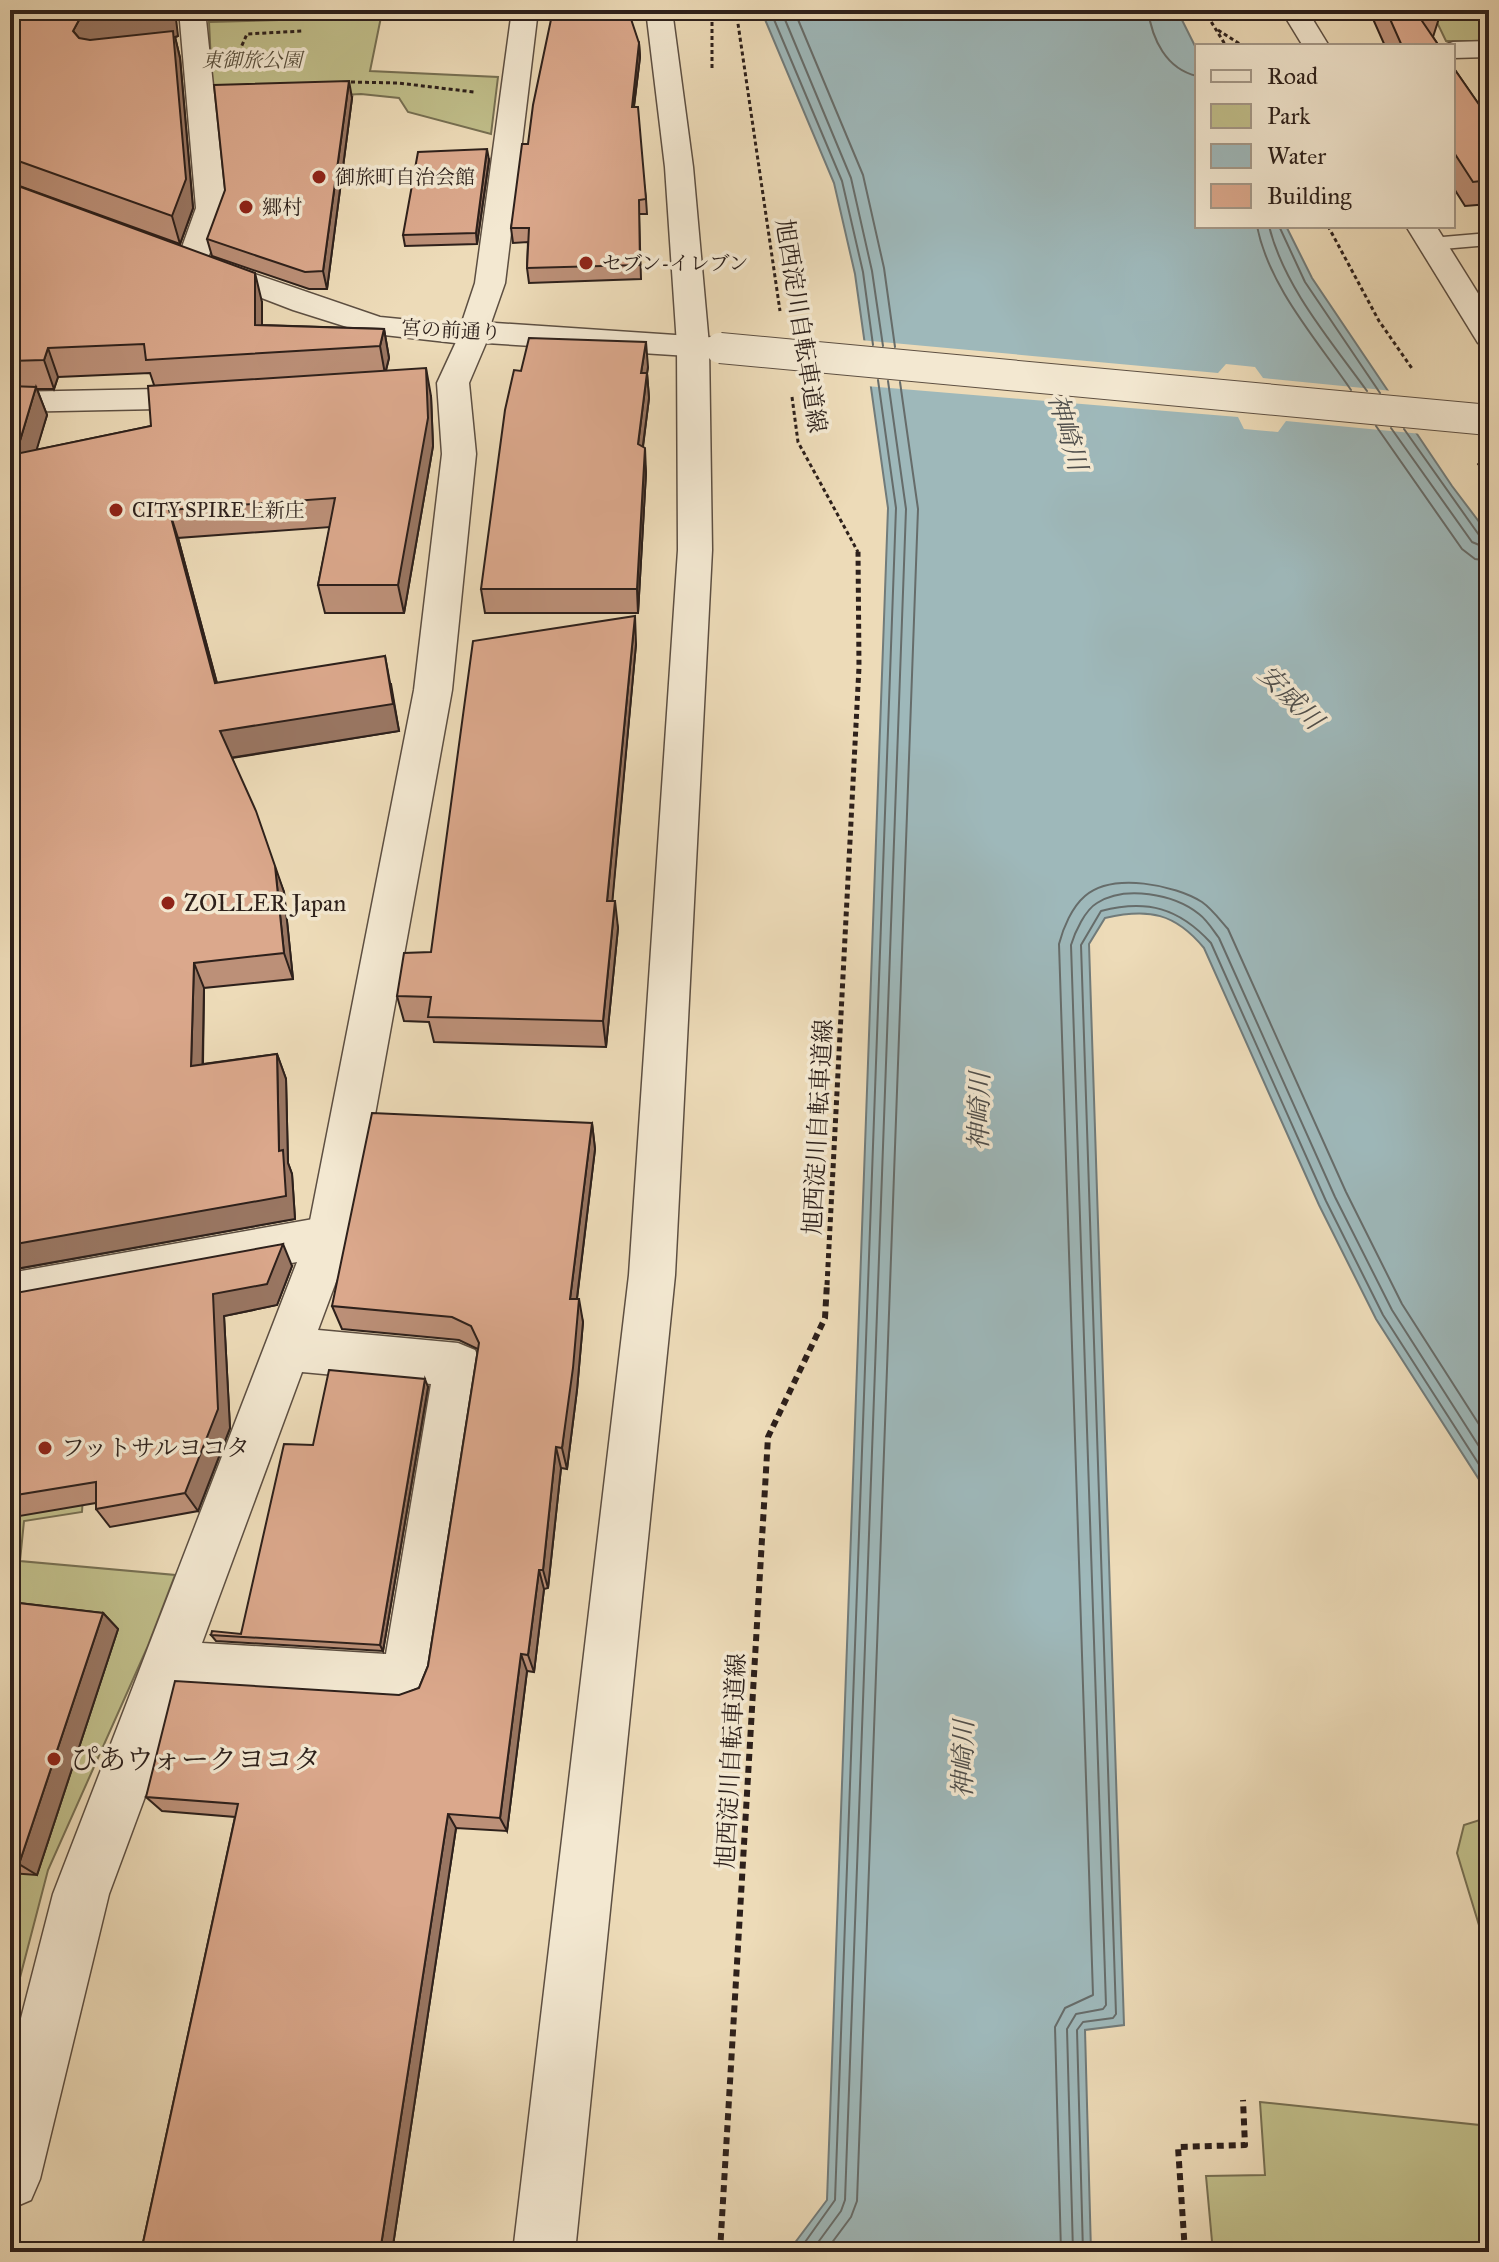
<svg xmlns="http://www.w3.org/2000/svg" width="1499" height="2262" viewBox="0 0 1499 2262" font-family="'IM FELL Great Primer','Noto Serif JP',serif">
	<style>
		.green { fill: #c0be8a; stroke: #766f52; stroke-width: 2 }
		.water { fill: #9eb8ba; stroke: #717b7a; stroke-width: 2 }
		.pier { fill: #eddbb8 }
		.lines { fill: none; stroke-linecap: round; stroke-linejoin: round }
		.shore { stroke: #666c6a; stroke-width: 2 }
		.service-casing { stroke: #5d4f42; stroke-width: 3 }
		.minor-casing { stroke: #5d4f42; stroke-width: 3 }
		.tertiary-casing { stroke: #5d4f42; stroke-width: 3 }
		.path-far2 { stroke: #2d201b; stroke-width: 3; stroke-dasharray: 4 3; stroke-linecap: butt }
		.path-far1 { stroke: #2d201b; stroke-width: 5; stroke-dasharray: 5 4; stroke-linecap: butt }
		.path { stroke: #2d201b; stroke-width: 6; stroke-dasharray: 7 5; stroke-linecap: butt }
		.service { fill: #f3e8d1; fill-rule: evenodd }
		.minor { fill: #f3e8d1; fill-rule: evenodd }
		.tertiary { fill: #f3e8d1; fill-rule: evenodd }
		.tertiary-bridge-casing { stroke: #5d4f42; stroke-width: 32; stroke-linecap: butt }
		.tertiary-bridge { stroke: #f3e8d1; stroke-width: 30 }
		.wall { fill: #bc9078; stroke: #2d201b; stroke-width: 2; fill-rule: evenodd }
		.shaded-wall { fill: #997662; stroke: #2d201b; stroke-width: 2 }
		.building { fill: #dba88c; stroke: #2d201b; stroke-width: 2 }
		.poi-dot { fill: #8f2418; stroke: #f3e8d1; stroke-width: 3 }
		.labels { text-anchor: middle; stroke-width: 7; stroke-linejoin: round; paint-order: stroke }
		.far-park-label { font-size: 20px; font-style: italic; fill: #594f3c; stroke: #f3e8d1 }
		.far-poi-label { font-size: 20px; fill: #2d201b; stroke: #f3e8d1; text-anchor: start }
		.far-street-label { font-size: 20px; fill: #2d201b; stroke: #f3e8d1 }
		.street-label { font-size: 24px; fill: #2d201b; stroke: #f3e8d1 }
		.poi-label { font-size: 24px; fill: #2d201b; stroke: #f3e8d1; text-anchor: start }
		.water-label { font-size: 26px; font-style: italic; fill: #4f4e4b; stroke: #f3e8d1 }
		.near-poi-label { font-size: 28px; fill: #2d201b; stroke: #f3e8d1; text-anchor: start }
	</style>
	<rect width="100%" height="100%" fill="#eddbb8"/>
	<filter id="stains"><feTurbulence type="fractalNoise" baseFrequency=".0025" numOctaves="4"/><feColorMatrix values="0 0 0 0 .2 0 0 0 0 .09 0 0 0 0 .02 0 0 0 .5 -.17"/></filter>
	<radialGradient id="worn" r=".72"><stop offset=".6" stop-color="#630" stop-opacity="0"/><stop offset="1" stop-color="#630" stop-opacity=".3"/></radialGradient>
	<g class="green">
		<polygon points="1431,10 1484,10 1489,23 1489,41 1446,41"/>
		<polygon points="381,17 370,71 498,77 491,134 408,112 399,98 361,94 213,102 209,22"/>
		<polygon points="10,1342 90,1377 82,1512 24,1521 20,1561 175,1575 147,1648 48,1870 10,2016"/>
		<polygon points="1489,1817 1489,1958 1457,1853 1464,1825"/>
		<polygon points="1260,2102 1489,2126 1489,2252 1213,2252 1206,2176 1265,2175"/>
	</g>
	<path class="water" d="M761,10h416l20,40v176h89l26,52 140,208 37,49v960l-113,-176 -57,-114 -115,-257c-29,-35 -55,-40 -99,-30l-16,26 35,1081 -39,5 6,222h-303l39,-52 61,-1692 -33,-234 -21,-91z"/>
	<polygon class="pier" points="860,340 1218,373 1226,364 1255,367 1263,378 1393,391 1422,434 1286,421 1278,432 1244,429 1238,417 866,386"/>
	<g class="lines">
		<g class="shore">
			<polyline points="770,10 842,181 863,272 873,345"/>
			<polyline points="781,10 851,178 872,271 883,346"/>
			<polyline points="794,10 863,175 884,268 895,347"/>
			<path d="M1148,10c4,29 18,59 49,66"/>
			<path d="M1257,226c12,61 60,114 94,164"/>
			<path d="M1269,226c15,61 62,115 98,165"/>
			<polyline points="1279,226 1305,282 1380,393"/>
			<polyline points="1376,426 1462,549 1475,559 1489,561"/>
			<polyline points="1391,428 1472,542 1489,549"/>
			<polyline points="1404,429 1479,535 1489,539"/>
			<polyline points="798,2252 835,2200 896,508 878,380"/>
			<polyline points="811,2252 841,2211 845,2200 906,509 888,381"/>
			<polyline points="825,2252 851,2217 857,2201 918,509 900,382"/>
			<path d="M1061,2252l-6,-225 10,-19 28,-13 -34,-1051c4,-16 13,-37 26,-48 28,-24 90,-11 117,6 10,7 18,18 26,27l118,263 56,112 87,136"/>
			<path d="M1073,2252l-6,-223 9,-15 27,-5 3,-4 -35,-1060c4,-13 14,-35 26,-42 28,-18 77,-9 102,11 8,6 14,16 20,24l116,259 57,113 97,152"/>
			<path d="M1083,2252l-6,-222 6,-8 30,-4 3,-4 -35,-1069 20,-34c46,-12 78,-3 110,32l115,258 57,114 106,165"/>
		</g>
		<defs>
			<polygon id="service" points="1489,233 1489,245 1431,250 1421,244 1431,238"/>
			<g id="minor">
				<polygon points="179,10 205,10 226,208 208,258 380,317 461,325 475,283 512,10 538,10 505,283 484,343 473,345 366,333 293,310 181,267 177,261 196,208"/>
				<polygon points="646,10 672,10 693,167 709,345 712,550 675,1275 575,2252 513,2252 629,1275 678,550 677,345 665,167"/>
				<polygon points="1281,10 1307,10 1329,46 1303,46"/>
				<polygon points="1489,41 1489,57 1453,58 1453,46 1442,46 1453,42"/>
				<polygon points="1406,226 1436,226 1489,311 1489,345 1478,343"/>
				<polygon points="208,388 219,391 224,398 219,405 208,408 10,412 10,392"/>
				<path d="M330,1216l16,6 7,14 -35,94 140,13 17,7 7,15 -48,317 -7,19 -19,7 -225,-14 -74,200 -69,285 -9,21 -21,9v-148l43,-167 244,-632 -287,53v-42zM302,1372l129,12 -45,270 -184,-11z"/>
			</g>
			<polygon id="tertiary" points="495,323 720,338 731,341 736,348 731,355 720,358 486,343 469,383 476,454 452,690 353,1236 346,1250 330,1256 314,1250 307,1236 414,690 442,454 437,383 462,329"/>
		</defs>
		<use href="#service" class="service-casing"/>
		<use href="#minor" class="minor-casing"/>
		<use href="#tertiary" class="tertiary-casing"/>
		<g class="path-far2">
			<polyline points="736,10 780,311"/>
			<polyline points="1204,10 1226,46"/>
			<polyline points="1218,30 1243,46"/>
			<polyline points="239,52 247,34 302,31"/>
			<polyline points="712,68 712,18 718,10"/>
			<polyline points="351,82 398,83 474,92"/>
			<polyline points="1328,226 1379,321 1413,370"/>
			<polyline points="792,397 798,442 858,552"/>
			<polyline points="1478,463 1489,478"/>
		</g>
		<polyline class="path-far1" points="827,1285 859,667 858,550"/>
		<g class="path">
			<polyline points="720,2252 768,1437 825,1318 827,1283"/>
			<polyline points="1185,2252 1178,2147 1245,2145 1243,2100"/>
		</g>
		<use href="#service" class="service"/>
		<use href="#minor" class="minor"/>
		<use href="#tertiary" class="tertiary"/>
		<defs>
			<polyline id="tertiary-bridge" points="720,348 1489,420"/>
		</defs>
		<use href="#tertiary-bridge" class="tertiary-bridge-casing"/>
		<use href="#tertiary-bridge" class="tertiary-bridge"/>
	</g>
	<g class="wall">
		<path d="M10,10l168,26 -3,1 5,21 13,150 -13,36 -169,-61 251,119v23l122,4 5,29 -3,12 45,26 2,50 -29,167h-79l-7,-28 12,-58 -152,11 39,145 174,1 8,47 -167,27 52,134 9,87 -89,9 -1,76 74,-10 9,25 2,84 4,11 3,45 -285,51zM150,373l4,12 -3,41 -115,24 11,-35 -10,-26h17l4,-12z"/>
		<polygon points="1369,10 1438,10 1440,15 1433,37 1439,46 1385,46"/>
		<polygon points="639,43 640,57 634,107 646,199 647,214 639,214 641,279 529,283 527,268 528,242 513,243 511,228 528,144"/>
		<polygon points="1453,67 1489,119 1489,204 1465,206 1453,187"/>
		<polygon points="352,98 327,289 309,289 212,256 207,239"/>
		<polygon points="489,160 477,244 405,246 403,235"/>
		<polygon points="648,367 647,373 649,398 643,447 646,473 638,613 485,613 481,589"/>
		<polygon points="636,644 612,901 618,928 606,1047 434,1042 429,1022 404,1021 397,996 431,952"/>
		<polygon points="592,1123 595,1149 577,1299 583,1322 577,1390 567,1469 561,1468 548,1588 544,1589 534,1672 527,1671 507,1831 456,1828 392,2252 141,2252 235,1817 162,1811 146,1797 419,1688 428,1666 478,1349 459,1340 342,1329 332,1306"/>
		<polygon points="292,1266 277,1305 224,1316 230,1428 198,1511 110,1527 96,1509 96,1503 19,1516 11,1602 103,1613 118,1629 37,1875 10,1873 10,1294"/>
		<polygon points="428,1387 383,1651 216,1641 211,1635 241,1634 313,1445"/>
	</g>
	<g class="shaded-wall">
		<polygon points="161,10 175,10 178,36 175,37 180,58 193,208 180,244 172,216 87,48 73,31 79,20"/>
		<polygon points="639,43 640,57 632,121 632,107"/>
		<polygon points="349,81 352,98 327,289 323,271"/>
		<polygon points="487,149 489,160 477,244 476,233"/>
		<polygon points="255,273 262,302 262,353 255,325"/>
		<polygon points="384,329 389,358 385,374 380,346"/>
		<polygon points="646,342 648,367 643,398 641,373"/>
		<polygon points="48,348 58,377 54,389 44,360"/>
		<polygon points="426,368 431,396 433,446 404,613 398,585"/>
		<polygon points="647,373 649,398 640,468 638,444"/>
		<polygon points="36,387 47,415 27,482 16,454"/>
		<polygon points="645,448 646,473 638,613 637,589"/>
		<polygon points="169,510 178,538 224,710 215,683"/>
		<polygon points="635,616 636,644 610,927 607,901"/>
		<polygon points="385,656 399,731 229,758 220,731"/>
		<polygon points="275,866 284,892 293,979 284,953"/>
		<polygon points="615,901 618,928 606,1047 603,1021"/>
		<polygon points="194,963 204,988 202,1090 191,1066"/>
		<polygon points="277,1054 286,1079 288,1163 292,1174 295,1219 10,1270 10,1245 279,1151"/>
		<polygon points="592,1123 595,1149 574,1322 570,1299"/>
		<polygon points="283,1244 292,1266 277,1305 224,1316 230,1428 198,1511 185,1493 213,1294"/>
		<polygon points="579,1299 583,1322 577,1390 567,1469 562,1448"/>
		<polygon points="425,1379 428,1387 383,1651 380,1645"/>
		<polygon points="556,1447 561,1468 548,1588 543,1570"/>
		<polygon points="10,1506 19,1516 10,1615"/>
		<polygon points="539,1570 544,1589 534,1672 528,1655"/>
		<polygon points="103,1613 118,1629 37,1875 19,1864"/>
		<polygon points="521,1654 527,1671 507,1831 500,1818"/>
		<polygon points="448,1814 456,1828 392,2252 380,2252"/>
	</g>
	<g class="building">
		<polygon points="10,10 161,10 79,20 73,31 79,38 90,40 173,31 186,179 172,216 10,158"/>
		<polygon points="553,10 628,10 639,43 632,107 638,107 646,199 639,200 640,265 527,268 529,228 511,228 522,144 528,144 533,105"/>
		<polygon points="1386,10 1438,10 1440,15 1418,15 1439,46 1402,46"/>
		<polygon points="1453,67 1489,119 1489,180 1473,182 1453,151"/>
		<polygon points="349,81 323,271 305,272 207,239 225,190 214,85"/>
		<polygon points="487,149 476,233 403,235 418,152"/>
		<polygon points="10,183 255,273 255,325 384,329 380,346 146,360 144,344 48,348 44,360 10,361"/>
		<polygon points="529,338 646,342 641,373 647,373 638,444 645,448 637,589 481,589 505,410 514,370 521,371"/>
		<polygon points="426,368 428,418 398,585 318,585 335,498 169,510 215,683 385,656 393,704 220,731 256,811 275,866 284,953 194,963 191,1066 277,1054 279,1151 283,1150 286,1196 10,1245 10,386 36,387 16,454 151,426 148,386"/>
		<polygon points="635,616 607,901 615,901 603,1021 428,1017 431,997 397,996 404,953 431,952 473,641"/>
		<polygon points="372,1113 592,1123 570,1299 579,1299 573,1368 562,1448 556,1447 543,1570 539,1570 528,1655 521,1654 500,1818 448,1814 380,2252 141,2252 238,1804 146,1797 175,1681 399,1695 419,1688 428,1666 479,1343 471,1326 452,1317 332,1306"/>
		<polygon points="283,1244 267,1284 213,1294 218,1409 185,1493 96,1509 96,1482 10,1496 10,1294"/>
		<polygon points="329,1370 425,1379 380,1645 211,1635 212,1631 241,1634 284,1444 313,1445"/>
		<polygon points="10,1602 103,1613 19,1864 10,1863"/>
	</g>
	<g class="poi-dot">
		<circle cx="319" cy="177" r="8"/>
		<circle cx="246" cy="207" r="8"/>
		<circle cx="586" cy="263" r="8"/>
		<circle cx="116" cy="510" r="8"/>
		<circle cx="168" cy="903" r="8"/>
		<circle cx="45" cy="1448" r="8"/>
		<circle cx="54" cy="1759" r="8"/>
	</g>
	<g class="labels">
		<g class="far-park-label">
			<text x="252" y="67">東御旅公園</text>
		</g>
		<g class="far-poi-label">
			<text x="335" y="184">御旅町自治会館</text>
			<text x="262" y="214">郷村</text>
			<text x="602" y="270">セブン-イレブン</text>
			<text x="132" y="517">CITY SPIRE上新庄</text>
		</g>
		<g class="far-street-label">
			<text transform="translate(451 330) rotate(3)" y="7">宮の前通り</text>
		</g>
		<g class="street-label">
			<text transform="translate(801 326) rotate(81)" y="8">旭西淀川自転車道線</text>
			<text transform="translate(818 1127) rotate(-87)" y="8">旭西淀川自転車道線</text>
			<text transform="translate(731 1761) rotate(-87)" y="8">旭西淀川自転車道線</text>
		</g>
		<g class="poi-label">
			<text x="184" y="911">ZOLLER Japan</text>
			<text x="61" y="1456">フットサルヨコタ</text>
		</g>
		<g class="water-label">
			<text transform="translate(1068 432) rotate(74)" y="9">神崎川</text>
			<text transform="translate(1291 697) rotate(45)" y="9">安威川</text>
			<text transform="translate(979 1111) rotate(-89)" y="9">神崎川</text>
			<text transform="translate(963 1759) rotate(-89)" y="9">神崎川</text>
		</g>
		<g class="near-poi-label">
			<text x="70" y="1769">ぴあウォークヨコタ</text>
		</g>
	</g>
	<rect width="1499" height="2262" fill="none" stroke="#eddbb8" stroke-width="40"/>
	<rect x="12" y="12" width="1475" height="2238" fill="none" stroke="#2d201b" stroke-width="4"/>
	<rect x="20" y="20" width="1459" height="2222" fill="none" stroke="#2d201b" stroke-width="2"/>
	<rect x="1195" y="44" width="260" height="184" fill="#f3e8d1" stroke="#a49888" stroke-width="2"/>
	<rect x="1211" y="70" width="40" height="12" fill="#f3e8d1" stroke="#a49888" stroke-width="2"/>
	<text x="1267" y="84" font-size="24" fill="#2d201b">Road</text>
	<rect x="1211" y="104" width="40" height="24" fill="#c0be8a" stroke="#a49888" stroke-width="2"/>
	<text x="1267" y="124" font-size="24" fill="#2d201b">Park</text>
	<rect x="1211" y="144" width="40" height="24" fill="#9eb8ba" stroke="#a49888" stroke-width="2"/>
	<text x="1267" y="164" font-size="24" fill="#2d201b">Water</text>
	<rect x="1211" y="184" width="40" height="24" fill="#dba88c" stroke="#a49888" stroke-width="2"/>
	<text x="1267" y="204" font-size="24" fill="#2d201b">Building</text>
	<rect width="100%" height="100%" filter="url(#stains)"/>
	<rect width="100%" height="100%" fill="url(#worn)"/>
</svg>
